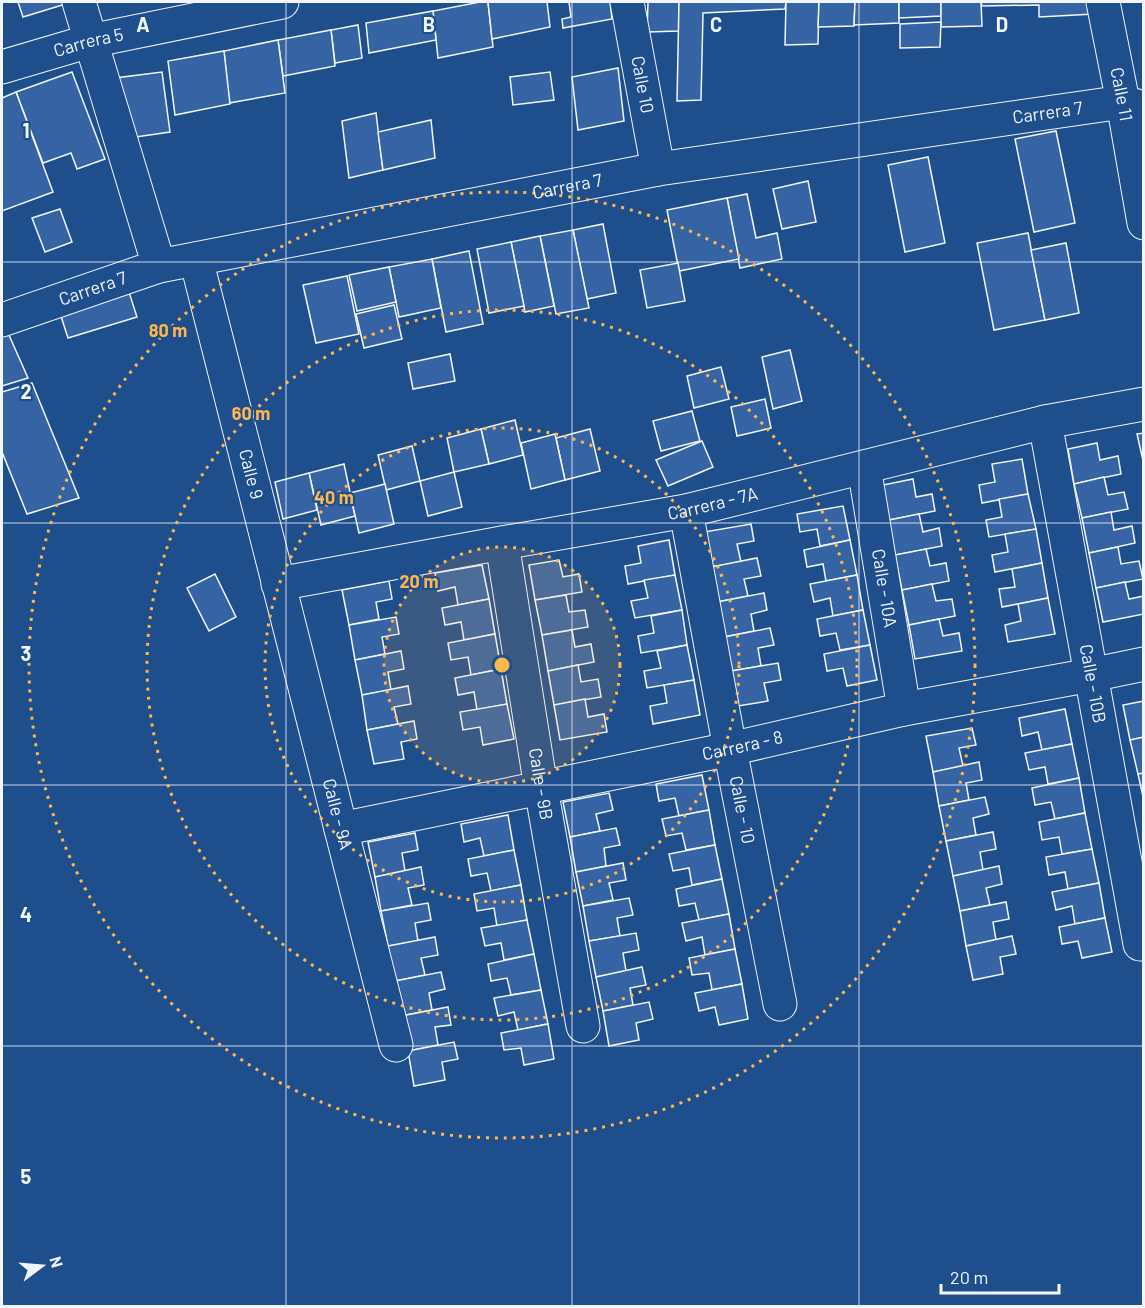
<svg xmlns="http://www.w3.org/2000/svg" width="1145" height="1308" viewBox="0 0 1145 1308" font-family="Barlow,sans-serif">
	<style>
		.building { fill: #3563a3; stroke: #f2f6ff; stroke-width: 1.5 }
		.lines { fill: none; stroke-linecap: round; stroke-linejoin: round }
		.street-casing { stroke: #f2f6ff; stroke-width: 35 }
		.street { stroke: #1f4e8c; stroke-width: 33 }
		.grid { fill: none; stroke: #f2f6ff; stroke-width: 1.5; stroke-opacity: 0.55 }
		.ring { fill: none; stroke: #ffb74d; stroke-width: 3; stroke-dasharray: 3 6 }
		.labels { text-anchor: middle; stroke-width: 4.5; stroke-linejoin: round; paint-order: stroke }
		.street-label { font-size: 18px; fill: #f2f6ff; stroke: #1f4e8c }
		.grid-label { font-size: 20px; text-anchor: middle; font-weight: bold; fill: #f2f6ff; stroke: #1f4e8c; stroke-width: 4.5; stroke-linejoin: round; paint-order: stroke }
		.centre { fill: #ffb74d; stroke: #1f4e8c; stroke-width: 3 }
		.ring-label { font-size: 18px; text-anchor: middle; font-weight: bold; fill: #ffb74d; stroke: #1f4e8c; stroke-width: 4.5; stroke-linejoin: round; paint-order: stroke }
	</style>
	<rect width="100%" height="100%" fill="#1f4e8c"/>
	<g class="building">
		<polygon points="18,2 69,2 69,3 23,17"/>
		<polygon points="480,2 488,2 493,47 438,58 433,11"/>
		<polygon points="488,2 547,2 550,27 492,39"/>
		<polygon points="569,2 610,2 612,19 563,28 562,19 571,17"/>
		<polygon points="648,2 679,2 679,31 647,32"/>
		<polygon points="679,2 786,2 785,9 703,13 701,100 677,101"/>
		<polygon points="786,2 819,2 818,44 785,45"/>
		<polygon points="819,2 855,2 854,26 818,27"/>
		<polygon points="855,2 899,2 899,23 854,25"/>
		<polygon points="899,2 941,2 941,16 899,18"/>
		<polygon points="941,2 981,2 982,26 941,27"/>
		<polygon points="981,2 1093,2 1094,14 1039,17 1039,5 982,6"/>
		<polygon points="433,11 436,40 369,53 366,23"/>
		<polygon points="941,22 940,47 900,48 900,24"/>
		<polygon points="358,25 362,58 335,63 331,30"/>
		<polygon points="331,30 335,66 283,76 278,40"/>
		<polygon points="278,40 285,93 229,103 224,51"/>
		<polygon points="224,51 230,104 175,115 168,61"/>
		<polygon points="618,68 624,121 578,130 572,77"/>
		<polygon points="72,72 105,159 77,169 71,153 43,163 16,92"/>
		<polygon points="162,72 170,132 122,139 115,78"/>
		<polygon points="550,72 554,100 513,105 510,77"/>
		<polygon points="16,92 53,192 2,211 2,98"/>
		<polygon points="376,113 383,170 349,178 342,121"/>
		<polygon points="431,120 435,158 383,170 378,132"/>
		<polygon points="1056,131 1075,223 1034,232 1015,139"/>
		<polygon points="928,157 945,243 905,252 888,165"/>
		<polygon points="808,181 816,222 782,229 773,189"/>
		<polygon points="747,194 756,238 777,233 782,259 740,268 727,198"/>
		<polygon points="727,198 739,259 679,271 667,210"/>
		<polygon points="60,209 72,242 45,252 32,218"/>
		<polygon points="603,224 616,293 587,299 573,230"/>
		<polygon points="573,230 589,308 556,314 540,236"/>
		<polygon points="1028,233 1045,320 994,330 977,243"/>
		<polygon points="540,236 554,306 525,312 511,242"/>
		<polygon points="511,242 524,306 489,313 477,249"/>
		<polygon points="1066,243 1079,313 1045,320 1031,250"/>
		<polygon points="469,251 483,324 446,332 432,259"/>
		<polygon points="432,259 441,308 399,317 389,267"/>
		<polygon points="678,263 685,301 647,308 640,270"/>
		<polygon points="389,267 396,302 357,311 349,275"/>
		<polygon points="347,276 359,334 316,343 303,285"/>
		<polygon points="128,289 137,317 68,338 59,310"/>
		<polygon points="394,305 402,339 364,348 356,314"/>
		<polygon points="5,326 28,378 2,386 2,327"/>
		<polygon points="790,350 802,401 773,409 762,357"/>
		<polygon points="450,354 455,381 413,389 408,363"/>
		<polygon points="721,367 729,399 694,408 687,376"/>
		<polygon points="32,383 79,498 27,514 2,452 2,392"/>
		<polygon points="765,399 771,428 737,436 731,407"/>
		<polygon points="692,411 700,441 661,451 653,421"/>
		<polygon points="515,420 523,455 489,464 481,429"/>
		<polygon points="481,429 489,464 454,472 447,438"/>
		<polygon points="590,429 600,471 565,480 556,438"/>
		<polygon points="1144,433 1144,465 1137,434"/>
		<polygon points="555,434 565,480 531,489 521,443"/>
		<polygon points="702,441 713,467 668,486 656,460"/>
		<polygon points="1097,443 1100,460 1118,456 1121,474 1074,484 1068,449"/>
		<polygon points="412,446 420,481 386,490 378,455"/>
		<polygon points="1022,459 1028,494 982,503 979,485 995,482 992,464"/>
		<polygon points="344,464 355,516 321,525 309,473"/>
		<polygon points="454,472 462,507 428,516 420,481"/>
		<polygon points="309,473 317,510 283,519 275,482"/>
		<polygon points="1104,477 1108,495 1124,492 1128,509 1082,518 1074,484"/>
		<polygon points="913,479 916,497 932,494 935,511 889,520 883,485"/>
		<polygon points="385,484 394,524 359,533 350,493"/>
		<polygon points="1028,494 1036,529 989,537 986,520 1002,517 999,499"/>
		<polygon points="843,506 850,540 820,546 817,529 800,532 797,514"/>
		<polygon points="1111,512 1114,530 1132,526 1135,543 1089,553 1082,518"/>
		<polygon points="919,514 923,532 939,528 942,546 895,555 889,520"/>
		<polygon points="751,524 754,541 737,544 741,562 711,567 704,532"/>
		<polygon points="1036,529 1042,563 995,572 992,555 1008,552 1005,534"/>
		<polygon points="669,540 675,575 628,584 625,566 641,563 638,546"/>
		<polygon points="850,540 857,575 826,581 823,564 807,567 804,550"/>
		<polygon points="1118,547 1121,564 1139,561 1143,579 1096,588 1089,553"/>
		<polygon points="926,549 930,566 946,563 949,581 902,590 895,555"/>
		<polygon points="757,558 761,576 744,579 748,596 717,602 711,567"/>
		<polygon points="559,560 563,577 579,574 582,592 535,600 529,565"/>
		<polygon points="1042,563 1048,598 1002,607 999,589 1015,587 1012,569"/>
		<polygon points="482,565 489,599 458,605 455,587 438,591 435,573"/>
		<polygon points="215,574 236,617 209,631 187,588"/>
		<polygon points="675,575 682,610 635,618 631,601 648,598 644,580"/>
		<polygon points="857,575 863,610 833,616 830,598 814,602 810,584"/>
		<polygon points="389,581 392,599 376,602 379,619 349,625 342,590"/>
		<polygon points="1125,582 1129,599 1144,596 1144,614 1103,622 1096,588"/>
		<polygon points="932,584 936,601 952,599 955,616 909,625 902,590"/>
		<polygon points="764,593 767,610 751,614 754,631 724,637 717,602"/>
		<polygon points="566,595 569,612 585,610 588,627 542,635 535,600"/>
		<polygon points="1048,598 1055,634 1008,642 1005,625 1021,621 1018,604"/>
		<polygon points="489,599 495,634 464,640 461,622 445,625 442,608"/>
		<polygon points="682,610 687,645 641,653 638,636 654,633 651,616"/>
		<polygon points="863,610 870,645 840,650 836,633 820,636 817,619"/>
		<polygon points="396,617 399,634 382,637 385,654 355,660 349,625"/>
		<polygon points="939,619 943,636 959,633 962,651 915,659 909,625"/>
		<polygon points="770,628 774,645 758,648 761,666 731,671 724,637"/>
		<polygon points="572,630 575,647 591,644 594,662 548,671 542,635"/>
		<polygon points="495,634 501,669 471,675 468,657 451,660 448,643"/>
		<polygon points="687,645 694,680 647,688 644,671 661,668 657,651"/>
		<polygon points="870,645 877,680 847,686 843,668 827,671 824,654"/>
		<polygon points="401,651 404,669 388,672 391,690 362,695 355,660"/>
		<polygon points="778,663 781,680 764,683 768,701 738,706 731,671"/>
		<polygon points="578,665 581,682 598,679 601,697 554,705 548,671"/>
		<polygon points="501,669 507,704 477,710 474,692 458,695 455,678"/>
		<polygon points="694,680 700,715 653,724 650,706 667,703 664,685"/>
		<polygon points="408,686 411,704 394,707 398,724 367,730 362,695"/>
		<polygon points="585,699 588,717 604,714 607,732 560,740 554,705"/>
		<polygon points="1144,701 1144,737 1130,740 1123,705"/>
		<polygon points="507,704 514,739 483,745 480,727 463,730 460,712"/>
		<polygon points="1065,709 1072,744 1042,750 1038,732 1022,736 1019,718"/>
		<polygon points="414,721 417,739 401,742 404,759 374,764 367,730"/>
		<polygon points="972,728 976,745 959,748 963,766 933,772 926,736"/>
		<polygon points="1144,737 1144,773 1138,774 1130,740"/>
		<polygon points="1072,744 1079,778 1048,784 1045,767 1029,770 1025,753"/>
		<polygon points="979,762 982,780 966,783 969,800 939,806 933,772"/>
		<polygon points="1144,773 1144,801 1138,774"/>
		<polygon points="702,775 709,810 679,816 675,798 659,801 656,784"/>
		<polygon points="1079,778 1085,813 1055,819 1051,802 1035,805 1032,788"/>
		<polygon points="609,793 613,810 596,814 600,831 570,837 563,802"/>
		<polygon points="985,797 989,814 973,818 976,835 946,841 939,806"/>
		<polygon points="709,810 715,845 686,850 682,833 666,836 662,819"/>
		<polygon points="1085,813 1092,849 1062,854 1059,837 1042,840 1039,822"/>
		<polygon points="508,815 514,850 484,856 480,838 464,842 461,824"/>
		<polygon points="616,828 620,845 604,848 606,866 576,872 570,837"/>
		<polygon points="993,832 996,849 980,852 983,870 953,876 946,841"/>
		<polygon points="415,833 418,850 402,853 405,871 375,877 368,842"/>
		<polygon points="715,845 722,879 692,885 689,868 673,871 669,854"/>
		<polygon points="1092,849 1099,883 1068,889 1065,872 1049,875 1046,857"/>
		<polygon points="514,850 521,885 491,891 487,873 471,876 468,859"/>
		<polygon points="623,863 626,880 609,883 613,900 583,906 576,872"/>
		<polygon points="999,866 1002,884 986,888 990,905 960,911 953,876"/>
		<polygon points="421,867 424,885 408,888 412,905 381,911 375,877"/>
		<polygon points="722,879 729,914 699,920 695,903 679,906 676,889"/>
		<polygon points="1099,883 1105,918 1075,924 1072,906 1056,910 1052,892"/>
		<polygon points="521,885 527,920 497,926 494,908 477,911 474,894"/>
		<polygon points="629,898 633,915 617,918 620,936 589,941 583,906"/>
		<polygon points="1006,902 1009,919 993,922 996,940 966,946 960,911"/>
		<polygon points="428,903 431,920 415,923 418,941 388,946 381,911"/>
		<polygon points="729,914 735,949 705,955 702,937 686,941 682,923"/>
		<polygon points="1105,918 1112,952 1082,958 1078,941 1062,944 1059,927"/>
		<polygon points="527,920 534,954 504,960 501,943 485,946 481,928"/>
		<polygon points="636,933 639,950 623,953 626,971 596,977 589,941"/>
		<polygon points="1012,936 1016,954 1000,957 1003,974 973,980 966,946"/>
		<polygon points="435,937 438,955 421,958 425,975 395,981 388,946"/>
		<polygon points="735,949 742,984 712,990 709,973 692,975 689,958"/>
		<polygon points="534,954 541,990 511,995 507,978 491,981 488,964"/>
		<polygon points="642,967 646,985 630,988 633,1005 603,1011 596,977"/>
		<polygon points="441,972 445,989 429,993 432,1010 401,1016 395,981"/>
		<polygon points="742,984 748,1019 719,1025 715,1007 699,1011 695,993"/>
		<polygon points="541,990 548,1024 518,1030 514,1012 498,1016 494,998"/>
		<polygon points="649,1002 653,1019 636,1023 639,1040 609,1046 603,1011"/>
		<polygon points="448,1007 451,1025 435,1027 438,1045 408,1051 401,1016"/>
		<polygon points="548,1024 554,1059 524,1065 521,1048 504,1050 501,1033"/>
		<polygon points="454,1042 458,1059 442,1062 445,1080 414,1086 408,1051"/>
	</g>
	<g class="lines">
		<defs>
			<g id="street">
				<polyline points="79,2 159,266"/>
				<path id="s1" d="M627,2l31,167"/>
				<path id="s2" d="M1103,2l20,100 21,121"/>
				<path id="s3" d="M2,67l88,-26 192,-39"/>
				<path id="s4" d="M196,259l200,786"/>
				<path id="s5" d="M2,320l157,-54 499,-97 465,-67 21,6"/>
				<path id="s6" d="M1045,422l95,522"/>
				<path id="s7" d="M864,467l40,242"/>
				<path id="s8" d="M686,511l44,238 50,255"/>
				<path id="s9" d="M502,543l39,245 42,238"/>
				<path id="s10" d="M278,584l224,-41 184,-32 359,-89 99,-18"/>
				<path id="s11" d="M341,829l389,-80 174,-40 187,-34 53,-11"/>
			</g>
		</defs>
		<use href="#street" class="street-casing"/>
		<use href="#street" class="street"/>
	</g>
	<path class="grid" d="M286,2v1304M572,2v1304M859,2v1304M2,262h1142M2,523h1142M2,785h1142M2,1046h1142"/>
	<circle cx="502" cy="665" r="118" fill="#ffb74d" fill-opacity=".12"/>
	<g class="ring">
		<circle cx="502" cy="665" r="118"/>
		<circle cx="502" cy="665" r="237"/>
		<circle cx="502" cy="665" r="355"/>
		<circle cx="502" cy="665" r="473"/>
	</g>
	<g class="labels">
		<g class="street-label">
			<text dy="6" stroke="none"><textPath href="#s3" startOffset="90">Carrera 5</textPath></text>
			<text dy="6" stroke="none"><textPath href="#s1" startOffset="84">Calle 10</textPath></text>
			<text dy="6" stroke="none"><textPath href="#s2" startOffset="94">Calle 11</textPath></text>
			<text dy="6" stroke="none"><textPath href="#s5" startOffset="1068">Carrera 7</textPath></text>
			<text dy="6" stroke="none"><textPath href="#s5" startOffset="582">Carrera 7</textPath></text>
			<text dy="6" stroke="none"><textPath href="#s5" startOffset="96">Carrera 7</textPath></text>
			<text dy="6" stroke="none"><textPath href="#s4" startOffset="222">Calle 9</textPath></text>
			<text dy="6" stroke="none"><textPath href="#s10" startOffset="442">Carrera - 7A</textPath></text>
			<text dy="6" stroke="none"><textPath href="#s7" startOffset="123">Calle - 10A</textPath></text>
			<text dy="6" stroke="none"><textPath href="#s6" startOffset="266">Calle - 10B</textPath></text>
			<text dy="6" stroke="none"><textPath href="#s11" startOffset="410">Carrera - 8</textPath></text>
			<text dy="6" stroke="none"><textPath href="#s9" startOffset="244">Calle - 9B</textPath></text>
			<text dy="6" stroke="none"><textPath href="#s8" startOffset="304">Calle - 10</textPath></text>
			<text dy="6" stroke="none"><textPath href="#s4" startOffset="573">Calle - 9A</textPath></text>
		</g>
	</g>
	<g class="grid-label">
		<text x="143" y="32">A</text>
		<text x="429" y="32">B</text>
		<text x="716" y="32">C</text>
		<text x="1002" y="32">D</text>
		<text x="26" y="138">1</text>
		<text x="26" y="399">2</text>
		<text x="26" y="661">3</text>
		<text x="26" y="922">4</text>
		<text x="26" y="1184">5</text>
	</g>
	<circle cx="502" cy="665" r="9" class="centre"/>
	<g class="ring-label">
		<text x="168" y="337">80 m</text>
		<text x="251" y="420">60 m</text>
		<text x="334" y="504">40 m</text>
		<text x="419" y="588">20 m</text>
	</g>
	<rect width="1145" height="1308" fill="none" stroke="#f2f6ff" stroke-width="6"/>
	<g transform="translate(42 1266) rotate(74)" stroke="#1f4e8c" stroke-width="4.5" paint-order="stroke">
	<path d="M0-4.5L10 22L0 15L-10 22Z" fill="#f2f6ff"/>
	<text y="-9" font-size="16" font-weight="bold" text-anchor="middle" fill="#f2f6ff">N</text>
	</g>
	<path d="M941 1284v9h118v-9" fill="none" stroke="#f2f6ff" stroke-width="3"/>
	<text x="950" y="1284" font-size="18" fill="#f2f6ff" stroke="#1f4e8c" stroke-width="4.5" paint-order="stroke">20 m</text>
</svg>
